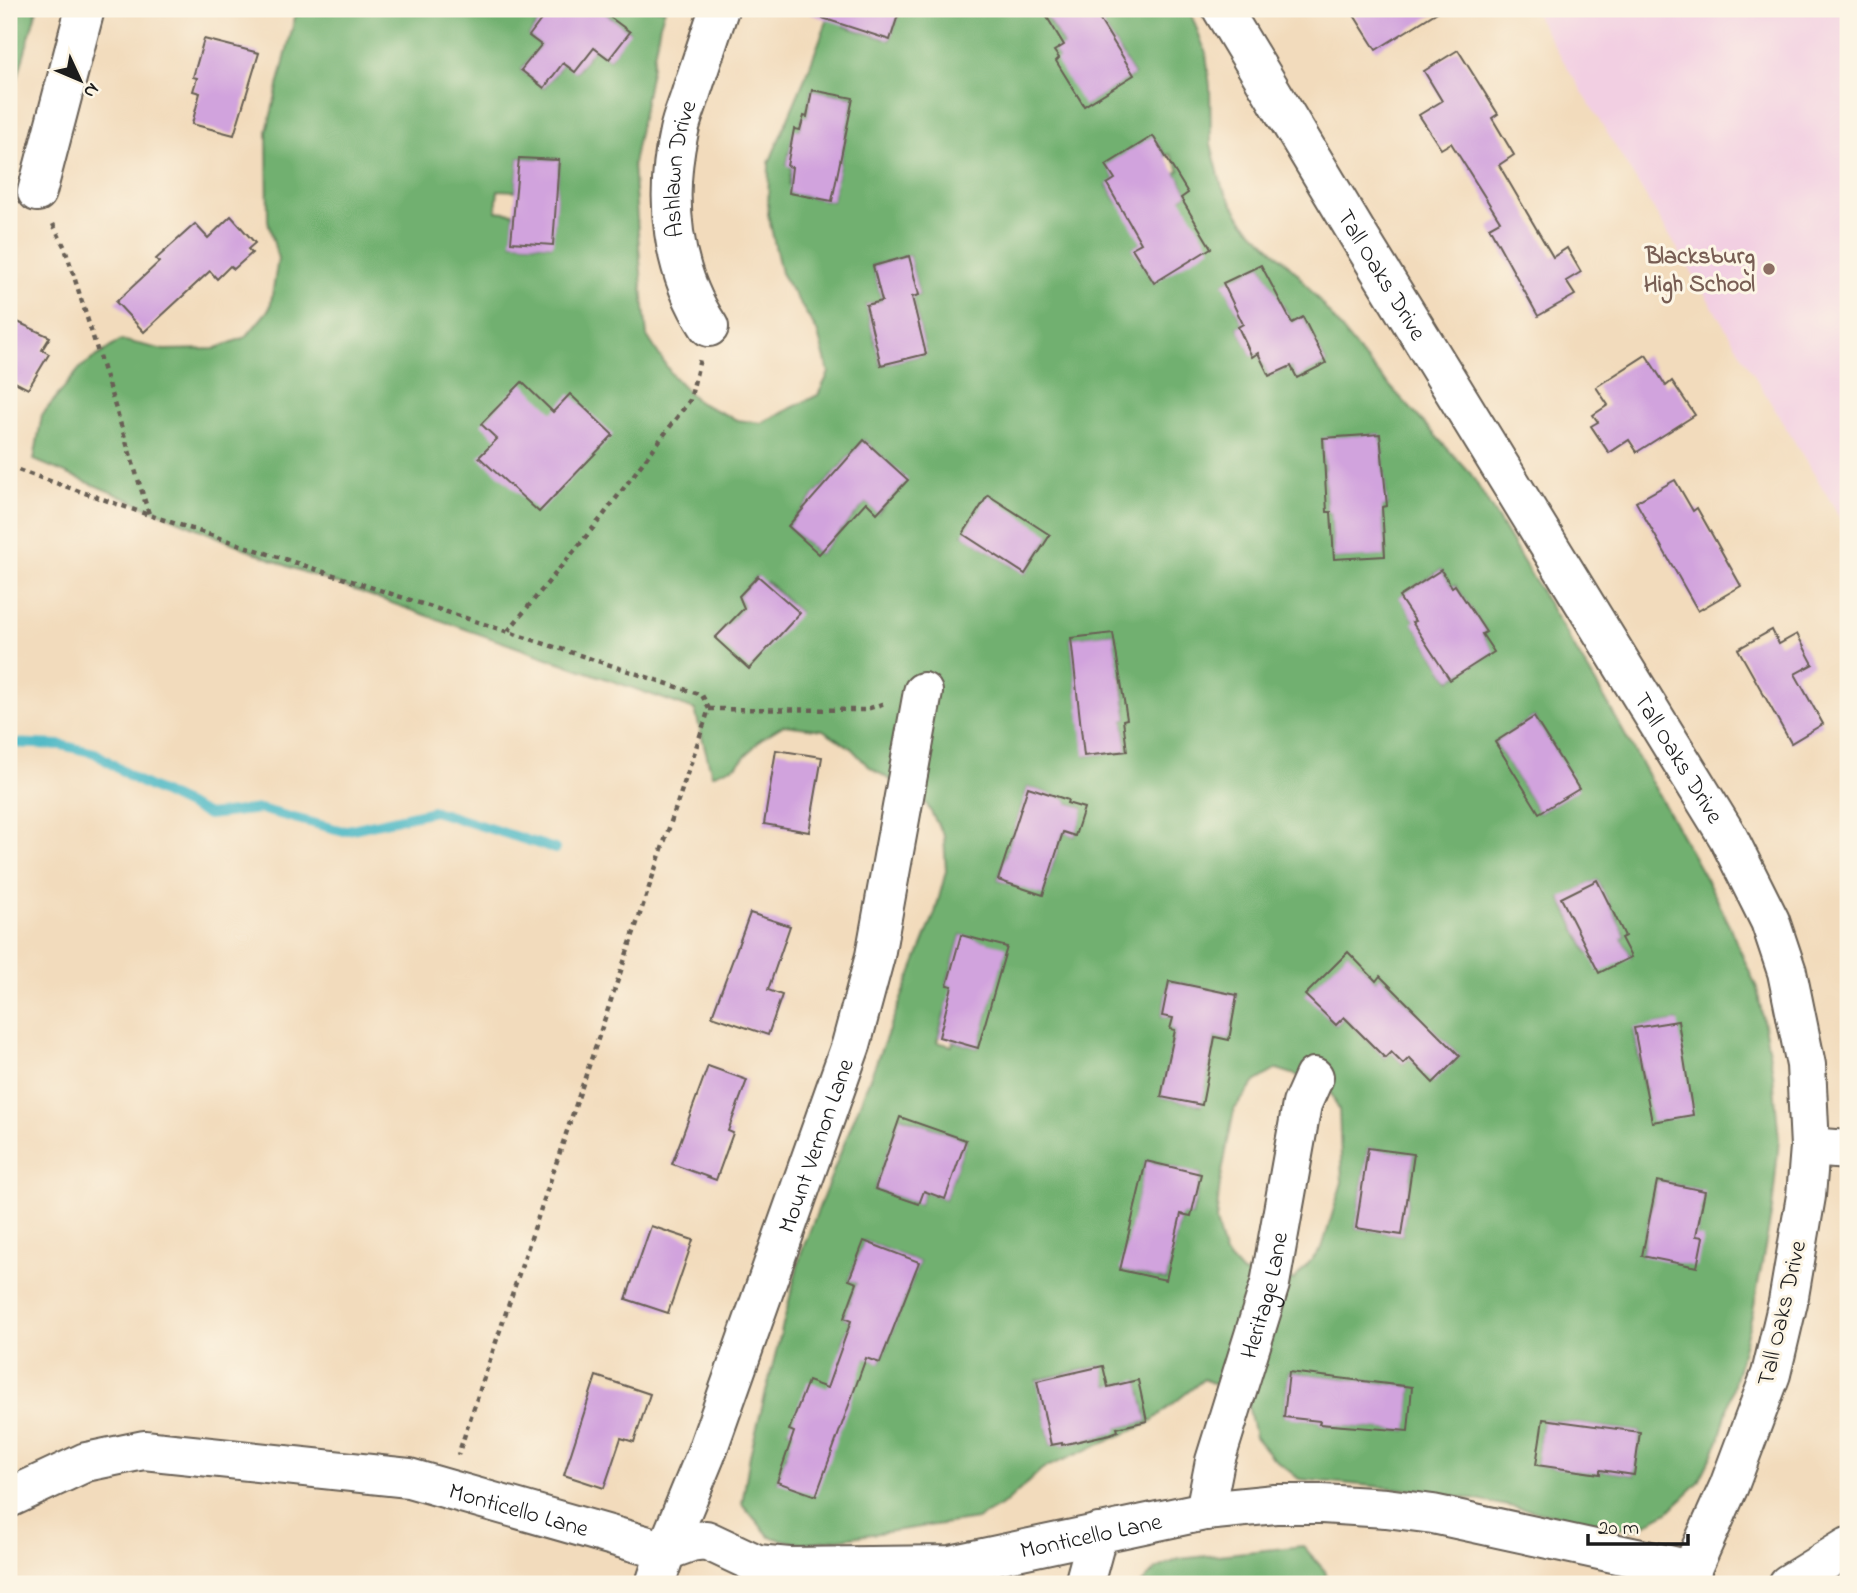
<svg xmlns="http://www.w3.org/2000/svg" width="1857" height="1593" viewBox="0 0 1857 1593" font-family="'Indie Flower',sans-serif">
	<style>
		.built { fill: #f2cfe2 }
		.forest { fill: #71b070; stroke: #466646; stroke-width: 2; fill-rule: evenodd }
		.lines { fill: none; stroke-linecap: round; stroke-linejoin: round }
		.stream { stroke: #4ab7c5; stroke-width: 10 }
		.building { fill: #d1a3dd }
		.minor-casing { stroke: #675f54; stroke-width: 42 }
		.path { stroke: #675f54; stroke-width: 4.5; stroke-dasharray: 5 5; stroke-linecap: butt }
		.minor { stroke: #fff; stroke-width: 38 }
		.education-dot { fill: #8d6e63; stroke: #fcf5e5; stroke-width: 2.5 }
		.labels { text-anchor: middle; stroke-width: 6; stroke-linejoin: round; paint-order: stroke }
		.street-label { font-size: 24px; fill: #1c1c1c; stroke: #fcf5e5 }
		.education-label { font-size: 24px; font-weight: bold; fill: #785e54; stroke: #fcf5e5; text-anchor: end }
	</style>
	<rect width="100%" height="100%" fill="#fcf5e5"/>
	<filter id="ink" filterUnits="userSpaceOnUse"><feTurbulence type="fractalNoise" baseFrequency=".0143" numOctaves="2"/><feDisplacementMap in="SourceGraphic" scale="14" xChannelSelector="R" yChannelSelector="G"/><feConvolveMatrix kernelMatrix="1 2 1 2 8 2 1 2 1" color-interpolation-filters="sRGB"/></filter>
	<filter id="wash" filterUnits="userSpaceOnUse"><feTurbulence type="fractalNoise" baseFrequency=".00686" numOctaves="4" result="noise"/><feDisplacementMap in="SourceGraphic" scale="28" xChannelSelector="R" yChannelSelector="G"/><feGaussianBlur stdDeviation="1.57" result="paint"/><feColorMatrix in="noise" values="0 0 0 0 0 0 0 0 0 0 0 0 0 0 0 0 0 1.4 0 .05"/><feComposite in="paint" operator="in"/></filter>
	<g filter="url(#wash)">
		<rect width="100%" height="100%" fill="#f2dbbc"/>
		<polygon class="built" points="1532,9 1848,9 1848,530"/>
		<g class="forest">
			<polygon points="9,9 37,9 17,80 9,96"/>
			<path d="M297,9h272l-7,10 -13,-10 -20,27 12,9 -20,25 23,18 19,-25 13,9 18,-24 15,11 20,-28 -30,-22h66l-5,15 -27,140 9,123 5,49 25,39 26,27 39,18 24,3 57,-28 11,-22 -12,-42 -36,-58 -13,-59 1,-51 39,-92 19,-50 2,-12h21l-6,17 46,14 10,-31h155l-10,6 19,30 -9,6 30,54 49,-30 -41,-66h96l17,44 4,34 1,57 11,43 22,35 53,51 68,86 106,115 134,225 112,200 40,89 16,85 6,67 -7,70 -19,101 -34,130 -20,41 -31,30 -34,18 -200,-38 -135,-13 -28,-23 -16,-19 -8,-37 -43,-21 -56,45 -106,45 -35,33 -30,17 -175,25 -32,-7 -28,-33 8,-49 51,-202 134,-340 11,-42 -2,-35 -18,-33 -59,-38 -16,-17 -28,-18 -39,-5 -23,14 -24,26 -25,10 -17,-65 -403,-142 -258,-108 8,-45 39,-48 40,-27 43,10 50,-1 32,-12 24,-29 8,-49 -10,-38 -1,-90zM812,90l41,7 -21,104 -42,-8 1,-7 -2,-1 3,-18 -5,-2 7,-35h6l3,-13h4zM1153,137l13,19 4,-2 10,16 -4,3 12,20 -11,8 -23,82 -21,-35 29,-17 -44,-28 -11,-18 8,-6 -8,-14zM519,158l40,2 -7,85 -40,-3 2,-29 -18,-2 2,-21 18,1zM909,256l10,39 -7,2 14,57 -45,11 -15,-60 16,-4 -9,-35zM1261,265l16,32 -15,18 21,-10 9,18 11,-6 23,46 -29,14 -6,-11 -22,10 -11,-23 -6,3 -14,-29 5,-3 -19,-41zM1380,434l7,72 -18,2 1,7 12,-1 3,41 -51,4 -3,-47 -4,-1 -4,-72zM864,440l43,40 -29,33 -12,-11 -47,52 -31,-28zM964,534l86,1v1l-25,38zM1441,570l11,17 3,-2 31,47 -4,2 11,18 -43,28 -37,-57 2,-2 -15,-24zM757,577l8,7 2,-2 32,30 -83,26 28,-30 -5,-12zM1113,633l6,43h3l5,43 -4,1 4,31 -42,5 -14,-118zM1534,717l44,72 -39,24 -44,-71zM1028,787l39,13v3l16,5 -8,28 -26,-8 14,5 -20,61 -45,-14zM1597,880l28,56 -4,2 10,19 -43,-4 -27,-54zM961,935l45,13 -28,100 -25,-7 -1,5 -15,-4 11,-41 10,-14 -11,-3zM1348,953l28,28 5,-5 37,38 -5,33 19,-19 28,28 -27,26 -24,-24 -6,6 -12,-12 -6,6 -41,-41 -8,8 -30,-30zM1169,981l68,14 -8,44 -14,-2 -14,68 -39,-8 13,-67 -4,-1 2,-11 -11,-2zM1677,1021l-30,68h-3l-10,-60zM1277,1069l50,16 12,25 3,72 -20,66 -28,32 -52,-7 -18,-20 -8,-32 4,-38 14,-73 21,-28zM901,1117l65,23 -21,59 -21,-8 -5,13 -44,-15zM1368,1148l46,7 -12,80 -46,-7zM1146,1161l55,13 -9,42 -11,-2 -15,66 -45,-10zM1657,1181l47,10 -8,45v30l-54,-11zM864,1241l55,21 -39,101 -39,-15 10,-27 -7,-3 13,-35 -8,-3zM1102,1366l6,21 30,-6 9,40 -30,7 -7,6 -47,11 -1,-2 -11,2 -14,-65zM1289,1372l123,15 -5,44 -87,-7v-3l-36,-5zM851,1397l-74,85 13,-37 8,-11 -9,-4zM1543,1419l97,13 -6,43 -34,-5v3l-64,-8z"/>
			<polygon points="1303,1546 1325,1571 1329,1584 1141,1584 1156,1569 1179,1559"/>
		</g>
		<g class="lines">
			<polyline class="stream" points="9,743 61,745 95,753 136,780 208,815 260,809 343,831 434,811 555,849"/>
		</g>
		<g id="blocks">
			<g class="building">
				<polygon points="549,9 599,9 630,32 609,59 594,48 575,72 563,63 544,88 521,70 541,45 529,36"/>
				<polygon points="810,9 900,9 890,40 810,14"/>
				<polygon points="1042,9 1093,9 1134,75 1084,106 1056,61 1059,58 1054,51 1064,45"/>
				<polygon points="1350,9 1442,9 1376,50"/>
				<polygon points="204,39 259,53 234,135 192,124 200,93 193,91 197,78 193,77"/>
				<polygon points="1458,50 1498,114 1492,118 1514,155 1499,165 1553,257 1567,248 1581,272 1566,281 1575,295 1538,316 1489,227 1500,221 1451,143 1441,149 1419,115 1442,101 1424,71"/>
				<polygon points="812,90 853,98 832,201 789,193 792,167 787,166 794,129 800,130 804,116 807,117"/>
				<polygon points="1153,136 1188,193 1181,198 1211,248 1154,283 1132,248 1141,243 1107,184 1115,179 1106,165"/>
				<polygon points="519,158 559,160 553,245 511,242"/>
				<polygon points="231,216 255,243 248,249 252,253 234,269 230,266 217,279 210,271 144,332 116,302 159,262 156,259 195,224 208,238"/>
				<polygon points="909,256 919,295 912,297 926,354 881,365 866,305 882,301 873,266"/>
				<polygon points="1261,265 1292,323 1303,317 1326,363 1297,378 1291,366 1269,376 1258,353 1252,357 1238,327 1243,324 1223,283"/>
				<polygon points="9,318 50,337 42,350 49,354 28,389 9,379"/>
				<polygon points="1646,355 1666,386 1672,381 1695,415 1637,452 1629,440 1609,453 1591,426 1598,422 1593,415 1608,405 1596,387"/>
				<polygon points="522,382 553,412 570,394 613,435 539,512 479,457 497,439 481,424"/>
				<polygon points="1380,434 1387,506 1382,507 1385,556 1334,559 1331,512 1327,512 1323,438"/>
				<polygon points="864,440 908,480 877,513 866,502 819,554 788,526"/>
				<polygon points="1675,480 1693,511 1697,508 1741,586 1698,611 1636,502"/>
				<polygon points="988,495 1050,535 1025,574 963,534"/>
				<polygon points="1441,570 1452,587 1455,585 1486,632 1482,634 1494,652 1450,680 1412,622 1415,621 1399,597"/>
				<polygon points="758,576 800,613 749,669 715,638 744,608 739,596"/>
				<polygon points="1772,630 1779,644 1797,634 1813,664 1795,674 1823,724 1791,743 1738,649"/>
				<polygon points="1113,633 1127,719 1123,720 1127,751 1084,756 1071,638"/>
				<polygon points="1534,717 1579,789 1539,813 1495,742"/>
				<polygon points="776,750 822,757 809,832 764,824"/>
				<polygon points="1028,787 1068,800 1067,803 1084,808 1075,836 1063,832 1043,895 998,880"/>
				<polygon points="1597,880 1625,936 1621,938 1631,957 1599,973 1561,898"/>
				<polygon points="750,913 790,926 768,990 782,995 768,1035 712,1016"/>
				<polygon points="961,935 1007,947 978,1048 939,1037 952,986 947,985"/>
				<polygon points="1348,952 1376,981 1380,976 1460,1056 1433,1083 1409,1058 1403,1064 1391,1052 1385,1058 1344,1017 1336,1025 1305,995"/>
				<polygon points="1169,981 1237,995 1229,1040 1215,1037 1202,1105 1161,1097 1175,1030 1170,1029 1173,1018 1162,1016"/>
				<polygon points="1678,1021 1693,1115 1652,1122 1634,1028"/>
				<polygon points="708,1066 747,1080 728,1131 733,1133 716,1180 672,1164"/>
				<polygon points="900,1117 966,1140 945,1199 924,1191 919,1204 875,1189"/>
				<polygon points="1368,1148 1414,1154 1402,1235 1356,1228"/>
				<polygon points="1146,1161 1201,1174 1191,1216 1181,1214 1166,1280 1120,1270"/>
				<polygon points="1657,1181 1705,1191 1696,1236 1703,1237 1697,1267 1642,1256"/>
				<polygon points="651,1226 693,1240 668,1313 626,1299"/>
				<polygon points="864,1241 919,1262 880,1363 866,1358 816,1496 777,1482 794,1432 789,1430 808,1381 827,1388 851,1321 844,1318 857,1283 849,1280"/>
				<polygon points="1103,1366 1108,1387 1138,1380 1147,1421 1117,1428 1118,1431 1110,1434 1062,1445 1062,1443 1051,1445 1037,1381"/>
				<polygon points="1289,1372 1412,1387 1408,1431 1319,1424 1320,1421 1284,1417"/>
				<polygon points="596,1376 650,1394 634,1442 621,1438 604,1488 564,1475"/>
				<polygon points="1543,1419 1640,1432 1634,1475 1600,1470 1600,1474 1536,1465"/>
			</g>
		</g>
	</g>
	<g filter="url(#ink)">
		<use href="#blocks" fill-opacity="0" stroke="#675f54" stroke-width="2"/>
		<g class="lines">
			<defs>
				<g id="minor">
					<path id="s1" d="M1222,9l136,226 370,602 42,84 17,51 19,93 4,82 -4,49 -18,106 -17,72 -42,112 -44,98"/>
					<polyline points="37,192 85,9"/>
					<path id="s2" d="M709,327c-38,-57 -45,-129 -30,-196 3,-14 9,-27 13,-41 9,-27 18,-54 27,-81"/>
					<polyline points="1810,1147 1848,1150"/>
					<path id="s3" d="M9,1498l77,-36 58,-12 265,28 257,73 25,-9 15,-2 51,24 32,3 161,-2 255,-54 70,-7h47l64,4 47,6 259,56"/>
					<path id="s4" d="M1205,1511l10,-50 55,-177 32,-180 12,-27"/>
					<path id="s5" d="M655,1584l11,-33 40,-97 145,-409 24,-89 48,-264"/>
					<polyline points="1084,1584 1098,1533"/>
					<polyline points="1788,1584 1848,1547"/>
				</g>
			</defs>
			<use href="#minor" class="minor-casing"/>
			<g class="path">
				<polyline points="53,224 65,248 149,514"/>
				<polyline points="9,467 149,515 702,695 709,709 458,1455"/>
				<polyline points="508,631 602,517 690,400 700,359"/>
				<polyline points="709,709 864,710 885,703"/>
			</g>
			<use href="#minor" class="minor"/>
		</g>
	</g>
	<circle class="education-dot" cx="1769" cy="269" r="7"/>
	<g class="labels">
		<g class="street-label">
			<text dy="8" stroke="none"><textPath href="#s2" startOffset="166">Ashlawn Drive</textPath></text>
			<text dy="8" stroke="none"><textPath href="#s1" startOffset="310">Tall Oaks Drive</textPath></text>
			<text dy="8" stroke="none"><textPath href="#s1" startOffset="877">Tall Oaks Drive</textPath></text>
			<text dy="8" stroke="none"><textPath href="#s5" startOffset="467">Mount Vernon Lane</textPath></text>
			<text dy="8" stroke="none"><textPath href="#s4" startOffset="224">Heritage Lane</textPath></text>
			<text transform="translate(1781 1313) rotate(-77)" y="8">Tall Oaks Drive</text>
			<text dy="8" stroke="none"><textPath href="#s3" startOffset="525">Monticello Lane</textPath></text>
			<text dy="8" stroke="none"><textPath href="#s3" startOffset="1113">Monticello Lane</textPath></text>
		</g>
		<g class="education-label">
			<text x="1755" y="263">Blacksburg<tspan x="1755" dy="28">High School</tspan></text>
		</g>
	</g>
	<rect width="1857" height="1593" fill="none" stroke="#fcf5e5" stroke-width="35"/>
	<g transform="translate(80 80) rotate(134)" stroke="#fcf5e5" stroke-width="5" paint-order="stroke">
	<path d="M0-5L12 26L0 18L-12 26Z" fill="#1c1c1c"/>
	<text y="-10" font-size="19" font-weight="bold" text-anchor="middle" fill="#1c1c1c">N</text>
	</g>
	<path d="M1588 1534v10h100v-10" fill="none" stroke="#1c1c1c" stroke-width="3.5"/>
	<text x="1598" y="1534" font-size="21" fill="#1c1c1c" stroke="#fcf5e5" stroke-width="5" paint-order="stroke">20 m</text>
</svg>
